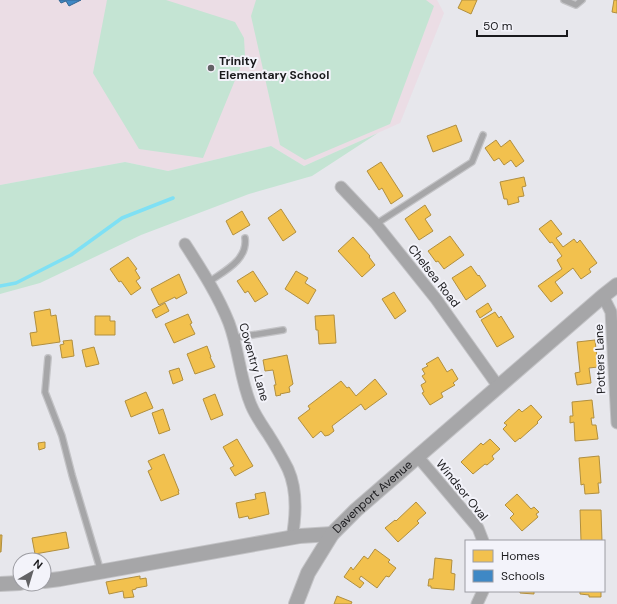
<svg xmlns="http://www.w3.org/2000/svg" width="617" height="604" font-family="'DM Sans',sans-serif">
	<rect width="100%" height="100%" fill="#e7e7ec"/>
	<!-- education -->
	<path fill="#ebdde5" d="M 0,0 L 437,0 L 444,13 L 400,123 L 304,166 L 271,146 L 168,171 L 125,162 L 0,185 Z"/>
	<!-- green -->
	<path fill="#c4e4d3" d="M 107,0 L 166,0 L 235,22 L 244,38 L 245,56 L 203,158 L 139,149 L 93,73 Z
		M 256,0 L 426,0 L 434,6 L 390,124 L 305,160 L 280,145 L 251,16 Z
		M 378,133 L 312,176 L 249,194 L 141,235 L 40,283 L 0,294 L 0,185 L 125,162 L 168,171 L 271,146 L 304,166 Z"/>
	<!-- homes -->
	<path fill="#f2c14e" stroke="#b18f3f" d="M 462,0 L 477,0 L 471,14 L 458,8 Z
		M 614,0 L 617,0 L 617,13 L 612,12 Z
		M 456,125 L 462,141 L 433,152 L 427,136 Z
		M 496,140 L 501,147 L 510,140 L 524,161 L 516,167 L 511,160 L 504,165 L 499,158 L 494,161 L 485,148 Z
		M 381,162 L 403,196 L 391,204 L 382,188 L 379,190 L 367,171 Z
		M 524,177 L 526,186 L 522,187 L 524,196 L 518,197 L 519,202 L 508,205 L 507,199 L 504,199 L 500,182 Z
		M 425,205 L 431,215 L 425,219 L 433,231 L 419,240 L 405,219 Z
		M 281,209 L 296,232 L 283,241 L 268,218 Z
		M 242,211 L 250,225 L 233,235 L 226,221 Z
		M 551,220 L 562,234 L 556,238 L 563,247 L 574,239 L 577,243 L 580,240 L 597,263 L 589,269 L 591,272 L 581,279 L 573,268 L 555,282 L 563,293 L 551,302 L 538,286 L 562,269 L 557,260 L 562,256 L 552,242 L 550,243 L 539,229 Z
		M 450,236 L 464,255 L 444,269 L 438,261 L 436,262 L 428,251 Z
		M 353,237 L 370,256 L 369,257 L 375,265 L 362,277 L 338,251 Z
		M 128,257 L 137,269 L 135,270 L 140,278 L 136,281 L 141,288 L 131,295 L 121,281 L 119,282 L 110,269 Z
		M 471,266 L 478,276 L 479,275 L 486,286 L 466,300 L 452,278 Z
		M 253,271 L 268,294 L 255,302 L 248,291 L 245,293 L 237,281 Z
		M 296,271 L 308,278 L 305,283 L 316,290 L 308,304 L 285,289 Z
		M 179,274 L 187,293 L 176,299 L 175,297 L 159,305 L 151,289 Z
		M 394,292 L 406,311 L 395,319 L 382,299 Z
		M 165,303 L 169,311 L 156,318 L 152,310 Z
		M 488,303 L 492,310 L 480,318 L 476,311 Z
		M 50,309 L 51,316 L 56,315 L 60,342 L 32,346 L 30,333 L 37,332 L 34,312 Z
		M 495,312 L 499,318 L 501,316 L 514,337 L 497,347 L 481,320 Z
		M 188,314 L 192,323 L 190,324 L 195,334 L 174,343 L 165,324 Z
		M 334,315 L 336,343 L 319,344 L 318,330 L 316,330 L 315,316 Z
		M 95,316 L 110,316 L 110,321 L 115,321 L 115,335 L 95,335 Z
		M 72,340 L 74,356 L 62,358 L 60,345 L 64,344 L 63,341 Z
		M 595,340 L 598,367 L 589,368 L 591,383 L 577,385 L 575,373 L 580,372 L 577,342 Z
		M 207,346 L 211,357 L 210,357 L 215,367 L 195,374 L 187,354 Z
		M 94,347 L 99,364 L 86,367 L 82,350 Z
		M 287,355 L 293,384 L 289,387 L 290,392 L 280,394 L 281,395 L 276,396 L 274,385 L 276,385 L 273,370 L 265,371 L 263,360 Z
		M 438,357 L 447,372 L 452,369 L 458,379 L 453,383 L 455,385 L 441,393 L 443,397 L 430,405 L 422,393 L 424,392 L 421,385 L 426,382 L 422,376 L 425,374 L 422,369 L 428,366 L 426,364 Z
		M 179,368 L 183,380 L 173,384 L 169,371 Z
		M 375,379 L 387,394 L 365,410 L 361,404 L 332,426 L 334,431 L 329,435 L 325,436 L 321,431 L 313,438 L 298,418 L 310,409 L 308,406 L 341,381 L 347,388 L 349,387 L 356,396 Z
		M 146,392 L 153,408 L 131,417 L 125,401 Z
		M 215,394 L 223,415 L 211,420 L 203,399 Z
		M 592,400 L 594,418 L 591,418 L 592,425 L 596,425 L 598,439 L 575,441 L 574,422 L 570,423 L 570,416 L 573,416 L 572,402 Z
		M 531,405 L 542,417 L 537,422 L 538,423 L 520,439 L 520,438 L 515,442 L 503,429 L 507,425 L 504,423 L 519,409 L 522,412 Z
		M 163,409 L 170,430 L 159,434 L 152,413 Z
		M 237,439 L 253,466 L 235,476 L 230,468 L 234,466 L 223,447 Z
		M 490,439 L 500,449 L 492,456 L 494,459 L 487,465 L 485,464 L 473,474 L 461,462 L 481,443 L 483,445 Z
		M 45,442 L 45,448 L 39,450 L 38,443 Z
		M 164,454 L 179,491 L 178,491 L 179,494 L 161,501 L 148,471 L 152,469 L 148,461 Z
		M 599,456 L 601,483 L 598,483 L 599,493 L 585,494 L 584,484 L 581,485 L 579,458 Z
		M 265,492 L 269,514 L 249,519 L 248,516 L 239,518 L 236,503 L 256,499 L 255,494 Z
		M 517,494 L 531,509 L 534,507 L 539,512 L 536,514 L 538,517 L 522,531 L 510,518 L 514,514 L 505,505 Z
		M 416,502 L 426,513 L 417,521 L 419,523 L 398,542 L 385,528 L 395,520 L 396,521 Z
		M 580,510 L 601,510 L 602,541 L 581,541 Z
		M 66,532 L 69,548 L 35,554 L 32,538 Z
		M 0,535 L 2,535 L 1,552 L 0,552 Z
		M 375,549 L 390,560 L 388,562 L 396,568 L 389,577 L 386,576 L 377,588 L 361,576 L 359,579 L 364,583 L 360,588 L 344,577 L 351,567 L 353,570 L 364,556 L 368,559 Z
		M 435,558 L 452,560 L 451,573 L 455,574 L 454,590 L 431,588 L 431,586 L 428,586 L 429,579 L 433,579 Z
		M 140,576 L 140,579 L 146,578 L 147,586 L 136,588 L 136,589 L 132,590 L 134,597 L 124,598 L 123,591 L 109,594 L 106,582 Z
		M 520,591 L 534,591 L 534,594 L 520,593 Z
		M 580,591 L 601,591 L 601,597 L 589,597 L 589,595 L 580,594 Z
		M 337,596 L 352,602 L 351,604 L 334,604 Z"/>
	<!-- schools -->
	<path fill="#3f88c5" stroke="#346793" d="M 59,0 L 81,0 L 69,6 L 66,1 L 61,3 Z"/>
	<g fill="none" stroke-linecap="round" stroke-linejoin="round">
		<!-- stream -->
		<path stroke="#7fe0f4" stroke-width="3.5" d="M 0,286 L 16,283 L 71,255 L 122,218 L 173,198"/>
		<defs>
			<path id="service" d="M 564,0 L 576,5 L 582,0
				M 376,224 L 472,162 L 483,135
				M 209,282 C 224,271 248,260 245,238
				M 234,338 L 283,330
				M 48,358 L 45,392 L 62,436 L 72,475 L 101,572"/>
			<path id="minor" d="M 341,187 L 376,224 L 436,299 L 498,386
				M 185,244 C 201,269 218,295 229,323 C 239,350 240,379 251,405 C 255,415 262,425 268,434 C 275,445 282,457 288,469 C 297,489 296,516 292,538
				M 603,296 L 611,312 L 617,423
				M 418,457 L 478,528 L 483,541
				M 477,604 L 483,591"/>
			<g id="tertiary">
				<path d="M 44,581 L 60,579 L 300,536 L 332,534"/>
				<path d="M 0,584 L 20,583"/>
				<path id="s1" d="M 296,604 L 308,573 L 332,534 L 356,510 L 603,296 L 617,285"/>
			</g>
		</defs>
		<!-- service casing -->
		<use href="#service" stroke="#c3c3c6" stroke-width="8"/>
		<!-- minor casing -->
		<use href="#minor" stroke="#c3c3c6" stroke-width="13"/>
		<!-- tertiary casing -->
		<use href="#tertiary" stroke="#c3c3c6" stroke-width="16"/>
		<!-- service -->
		<use href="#service" stroke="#a6a6a8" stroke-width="5.5"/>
		<!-- minor -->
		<use href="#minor" stroke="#a6a6a8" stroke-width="11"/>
		<!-- tertiary -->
		<use href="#tertiary" stroke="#a6a6a8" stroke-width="14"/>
	</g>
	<!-- markers -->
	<circle fill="#626265" stroke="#f3f3fa" stroke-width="1.5" cx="211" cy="68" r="4"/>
	<g text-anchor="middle" stroke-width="4" stroke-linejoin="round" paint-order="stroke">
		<!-- poi labels -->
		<g font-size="12" font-weight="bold" fill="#1a1a1d" stroke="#f3f3fa" text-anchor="start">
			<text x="219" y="65">Trinity<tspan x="219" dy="14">Elementary School</tspan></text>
		</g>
		<!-- street labels -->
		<g font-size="12" fill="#1a1a1d" stroke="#f3f3fa">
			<text transform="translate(434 276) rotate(52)" y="4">Chelsea Road</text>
			<text transform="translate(600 359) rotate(-92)" y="4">Potters Lane</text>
			<text transform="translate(254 362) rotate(74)" y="4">Coventry Lane</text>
			<text transform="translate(462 490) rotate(51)" y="4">Windsor Oval</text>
			<text dy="4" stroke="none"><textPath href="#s1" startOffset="134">Davenport Avenue</textPath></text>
		</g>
	</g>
	<!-- legend -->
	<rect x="465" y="540" width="140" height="52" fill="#f3f3fa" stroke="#9c9ca2"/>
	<rect x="473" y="550" width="20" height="12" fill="#f2c14e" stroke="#9c9ca2"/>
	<text x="501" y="560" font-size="12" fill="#1a1a1d">Homes</text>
	<rect x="473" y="570" width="20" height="12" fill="#3f88c5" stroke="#9c9ca2"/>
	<text x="501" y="580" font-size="12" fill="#1a1a1d">Schools</text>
	<!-- north arrow -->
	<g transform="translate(32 572) rotate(38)"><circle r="19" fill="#f3f3fa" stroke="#9c9ca2"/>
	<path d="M0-3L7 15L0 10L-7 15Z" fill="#626265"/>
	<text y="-6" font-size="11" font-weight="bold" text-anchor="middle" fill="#1a1a1d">N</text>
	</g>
	<!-- scale -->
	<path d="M477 30v6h90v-6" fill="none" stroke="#1a1a1d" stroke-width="2"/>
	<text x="483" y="30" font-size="12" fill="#1a1a1d" stroke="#f3f3fa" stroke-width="3" paint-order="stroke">50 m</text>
</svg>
